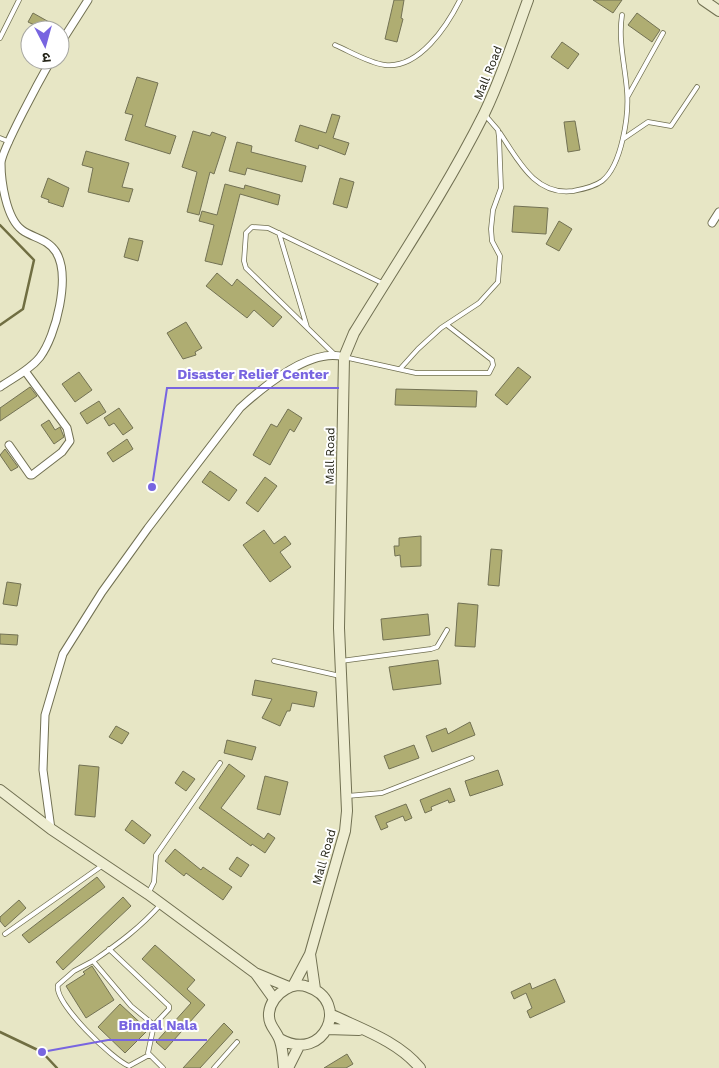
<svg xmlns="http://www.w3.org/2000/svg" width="719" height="1068" font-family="'Work Sans','Noto Sans Devanagari',sans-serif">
	<rect width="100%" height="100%" fill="#e7e6c5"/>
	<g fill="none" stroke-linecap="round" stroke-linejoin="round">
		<!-- stream -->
		<path stroke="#706e42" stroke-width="2.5" d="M 0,225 L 34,260 L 23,309 L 0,325
			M 0,1032 L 42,1052 L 57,1068"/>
	</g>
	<!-- building -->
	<path fill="#afad72" stroke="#737254" d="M 394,0 L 404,0 L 401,18 L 403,19 L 397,42 L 385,39 Z
		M 593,0 L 622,0 L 613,13 Z
		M 33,13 L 49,22 L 45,30 L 28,22 Z
		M 637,13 L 660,30 L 652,42 L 628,25 Z
		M 562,42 L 579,54 L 568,69 L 551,57 Z
		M 137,77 L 158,83 L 145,126 L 176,136 L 170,154 L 125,140 L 133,115 L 125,113 Z
		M 332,114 L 340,116 L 333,138 L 349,143 L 345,155 L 319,145 L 318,149 L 295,141 L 300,125 L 326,133 Z
		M 575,121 L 580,150 L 568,152 L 564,122 Z
		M 193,131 L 210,136 L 212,132 L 226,137 L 214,174 L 210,172 L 199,215 L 187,212 L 197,172 L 182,167 Z
		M 237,142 L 252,146 L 251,152 L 306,166 L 302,182 L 247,168 L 245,175 L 229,171 Z
		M 86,151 L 129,163 L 122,187 L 133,189 L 129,202 L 88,192 L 93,168 L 82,165 Z
		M 48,178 L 69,188 L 63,207 L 48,202 L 49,200 L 41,197 Z
		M 340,178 L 354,182 L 347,208 L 333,204 Z
		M 225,184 L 244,189 L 245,185 L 280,195 L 278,205 L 240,194 L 222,265 L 205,261 L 214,225 L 199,221 L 202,211 L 217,215 Z
		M 514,206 L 548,208 L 546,234 L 512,232 Z
		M 559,221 L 572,229 L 559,251 L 546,244 Z
		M 129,238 L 143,241 L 138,261 L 124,257 Z
		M 217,273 L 232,286 L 237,279 L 282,317 L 273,327 L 254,310 L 247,318 L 206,286 Z
		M 186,322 L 202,348 L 195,352 L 196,355 L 183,359 L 167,333 Z
		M 518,367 L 531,377 L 507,405 L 495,395 Z
		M 79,372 L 92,390 L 75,402 L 62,384 Z
		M 30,387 L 37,396 L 0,421 L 0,408 Z
		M 396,389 L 477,391 L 476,407 L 395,405 Z
		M 99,401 L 106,412 L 87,424 L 80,413 Z
		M 119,408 L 133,428 L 123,435 L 114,423 L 109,426 L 104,418 Z
		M 288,409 L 302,418 L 294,432 L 290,429 L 270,465 L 253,455 L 271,424 L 277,427 Z
		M 49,420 L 55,430 L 60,427 L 64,437 L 54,444 L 41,425 Z
		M 127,439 L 133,449 L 113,462 L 107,453 Z
		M 5,449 L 18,467 L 11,471 L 0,455 Z
		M 210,471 L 237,490 L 229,501 L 202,482 Z
		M 265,477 L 277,486 L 258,512 L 246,503 Z
		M 264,530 L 274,544 L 285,536 L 291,544 L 280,552 L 291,567 L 270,582 L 243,545 Z
		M 421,536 L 421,566 L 401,567 L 400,555 L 395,556 L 394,546 L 399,546 L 399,538 Z
		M 491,549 L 502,550 L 499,586 L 488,585 Z
		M 7,582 L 21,584 L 17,606 L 3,604 Z
		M 458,603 L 478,605 L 475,647 L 455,646 Z
		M 428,614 L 430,635 L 383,640 L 381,619 Z
		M 0,634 L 18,635 L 17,645 L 0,644 Z
		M 438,660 L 441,684 L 393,690 L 389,667 Z
		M 255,680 L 317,692 L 314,707 L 292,703 L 290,711 L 287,711 L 280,726 L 262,718 L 272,699 L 252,695 Z
		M 470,722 L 475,735 L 432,752 L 426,736 L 446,728 L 448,734 Z
		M 116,726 L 129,733 L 122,744 L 109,737 Z
		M 227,740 L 256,747 L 252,760 L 224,753 Z
		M 414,745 L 419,758 L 389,769 L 384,756 Z
		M 229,764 L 245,776 L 221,808 L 264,839 L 268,833 L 275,838 L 265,853 L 252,844 L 251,846 L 199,808 Z
		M 79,765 L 99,767 L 95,817 L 75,815 Z
		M 498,770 L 503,785 L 470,796 L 465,781 Z
		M 183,771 L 195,779 L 186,791 L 175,783 Z
		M 265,776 L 288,782 L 280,815 L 257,809 Z
		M 450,788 L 455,801 L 449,803 L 448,800 L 431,807 L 432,810 L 425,813 L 420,800 Z
		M 406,804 L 412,818 L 405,821 L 403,816 L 386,823 L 388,827 L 381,830 L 375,816 Z
		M 132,820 L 151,835 L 144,844 L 125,830 Z
		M 175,849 L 201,870 L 203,867 L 232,887 L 223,900 L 186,873 L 184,876 L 165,861 Z
		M 237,857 L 249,865 L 241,877 L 229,869 Z
		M 97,877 L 105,887 L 29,943 L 22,935 Z
		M 123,897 L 131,906 L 63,970 L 56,962 Z
		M 19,900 L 26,908 L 5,927 L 0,921 L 0,917 Z
		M 155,945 L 195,980 L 187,989 L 205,1005 L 165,1050 L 156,1042 L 191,1003 L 142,959 Z
		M 92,966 L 114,1000 L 86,1018 L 66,986 L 85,974 L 83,972 Z
		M 555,979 L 565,1002 L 530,1018 L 527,1011 L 532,1008 L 526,993 L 514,999 L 511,992 L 530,983 L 532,989 Z
		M 120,1004 L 148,1030 L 125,1053 L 98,1027 Z
		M 224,1023 L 233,1032 L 200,1068 L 183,1068 Z
		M 347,1054 L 353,1064 L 346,1068 L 324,1068 Z"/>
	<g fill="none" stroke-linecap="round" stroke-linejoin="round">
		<defs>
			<path id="lane" d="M 0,38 L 19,0
				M 335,45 C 351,52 369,63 385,65 C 419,69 447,26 460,0
				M 628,96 L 663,33
				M 500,133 C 518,160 535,196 573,191 C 583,189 594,187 602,181 C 622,165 629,115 627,91 C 625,65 618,41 622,15
				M 0,138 L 10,142
				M 623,139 L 648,122 L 671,126 L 697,87
				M 279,233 L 307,327
				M 334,354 L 246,268 L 244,261 L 246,233 L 252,227 L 268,228 L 382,283
				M 344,357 L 416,373 L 489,373 L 493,365 L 492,360 L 447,325
				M 400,369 L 418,349 L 441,328 L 479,303 L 498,282 L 500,256 L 492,241 L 491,229 L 493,210 L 501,188 L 499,137 L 498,130 L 485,115
				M 274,661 L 340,676
				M 341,661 L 431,649 L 437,647 L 447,630
				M 347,796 L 382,793 L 472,758
				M 148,894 L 154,882 L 156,855 L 220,763
				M 5,934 L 103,865
				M 109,949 L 169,1006 L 169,1009 L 154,1025 L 131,1006 L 93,961 C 118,944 141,927 161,904
				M 93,961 L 74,971 L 58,985 C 53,1002 113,1060 129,1066 L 149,1055
				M 154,1025 L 148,1053 L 163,1068
				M 214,1068 L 237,1042"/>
			<path id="street" d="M 60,44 L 88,0
				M 712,223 L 719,212
				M 0,387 C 13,378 30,370 40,357 C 56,336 71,276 56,252 C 48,239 33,238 22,230 C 6,218 1,181 1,163 C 2,149 42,76 51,60
				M 9,445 L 30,475 L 32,475 L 62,452 L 70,441 L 67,428 L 25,371
				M 51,829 L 43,770 L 45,715 L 63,654 L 102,592 L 148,528 L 240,408 C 263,387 311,347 344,357"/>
			<path id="secondary" d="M 703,0 L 719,11
				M 0,790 L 51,829 L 148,894 L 255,973 L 289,987
				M 310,954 L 315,989
				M 256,974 L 274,999
				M 293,986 L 310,954 L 345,831 L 347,811 L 339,628 L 344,357 L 354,333 C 398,261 446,190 484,114 C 502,77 514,38 528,0
				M 330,1014 C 361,1029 398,1041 420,1068
				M 327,1029 L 359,1030
				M 280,1039 C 325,1064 351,1001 308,987 C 301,984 292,985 286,989 C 277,994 270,1003 269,1013 C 268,1026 277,1031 280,1041 C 283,1050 283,1059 284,1068
				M 288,1068 L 299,1046"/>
		</defs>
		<!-- lane casing -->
		<use href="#lane" stroke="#717052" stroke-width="5.5"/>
		<!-- street casing -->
		<use href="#street" stroke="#717052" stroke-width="9"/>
		<!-- secondary casing -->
		<use href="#secondary" stroke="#717052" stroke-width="12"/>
		<!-- lane -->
		<use href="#lane" stroke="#fff" stroke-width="4"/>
		<!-- street -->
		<use href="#street" stroke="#fff" stroke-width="7"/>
		<!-- secondary -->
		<use href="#secondary" stroke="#eeedd1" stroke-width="10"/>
	</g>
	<g text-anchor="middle" stroke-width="4" stroke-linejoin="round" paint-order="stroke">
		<!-- street labels -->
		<g font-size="12" fill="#242417" stroke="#fff">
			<text transform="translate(488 73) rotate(-68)" y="4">Mall Road</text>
			<text transform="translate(330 456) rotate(-89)" y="4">Mall Road</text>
			<text transform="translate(324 857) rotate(-74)" y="4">Mall Road</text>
		</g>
	</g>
	<!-- callouts -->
	<path fill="none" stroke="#7865e0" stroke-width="2" d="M152 487L167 388H339M42 1052L108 1040H207"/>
	<g fill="#7865e0" stroke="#fff" stroke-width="2">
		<circle cx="152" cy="487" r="5"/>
		<circle cx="42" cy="1052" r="5"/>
	</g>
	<g font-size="14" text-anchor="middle" font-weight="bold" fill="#7865e0" stroke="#fff" stroke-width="4" stroke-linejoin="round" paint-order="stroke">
		<text x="253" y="379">Disaster Relief Center</text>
		<text x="158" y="1030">Bindal Nala</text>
	</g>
	<!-- north arrow -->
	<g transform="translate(45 45) rotate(174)"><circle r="24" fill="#ffffff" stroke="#a7a7a2"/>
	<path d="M0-4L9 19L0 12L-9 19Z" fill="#7865e0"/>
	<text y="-8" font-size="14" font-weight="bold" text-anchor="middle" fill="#242417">उ</text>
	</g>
</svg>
